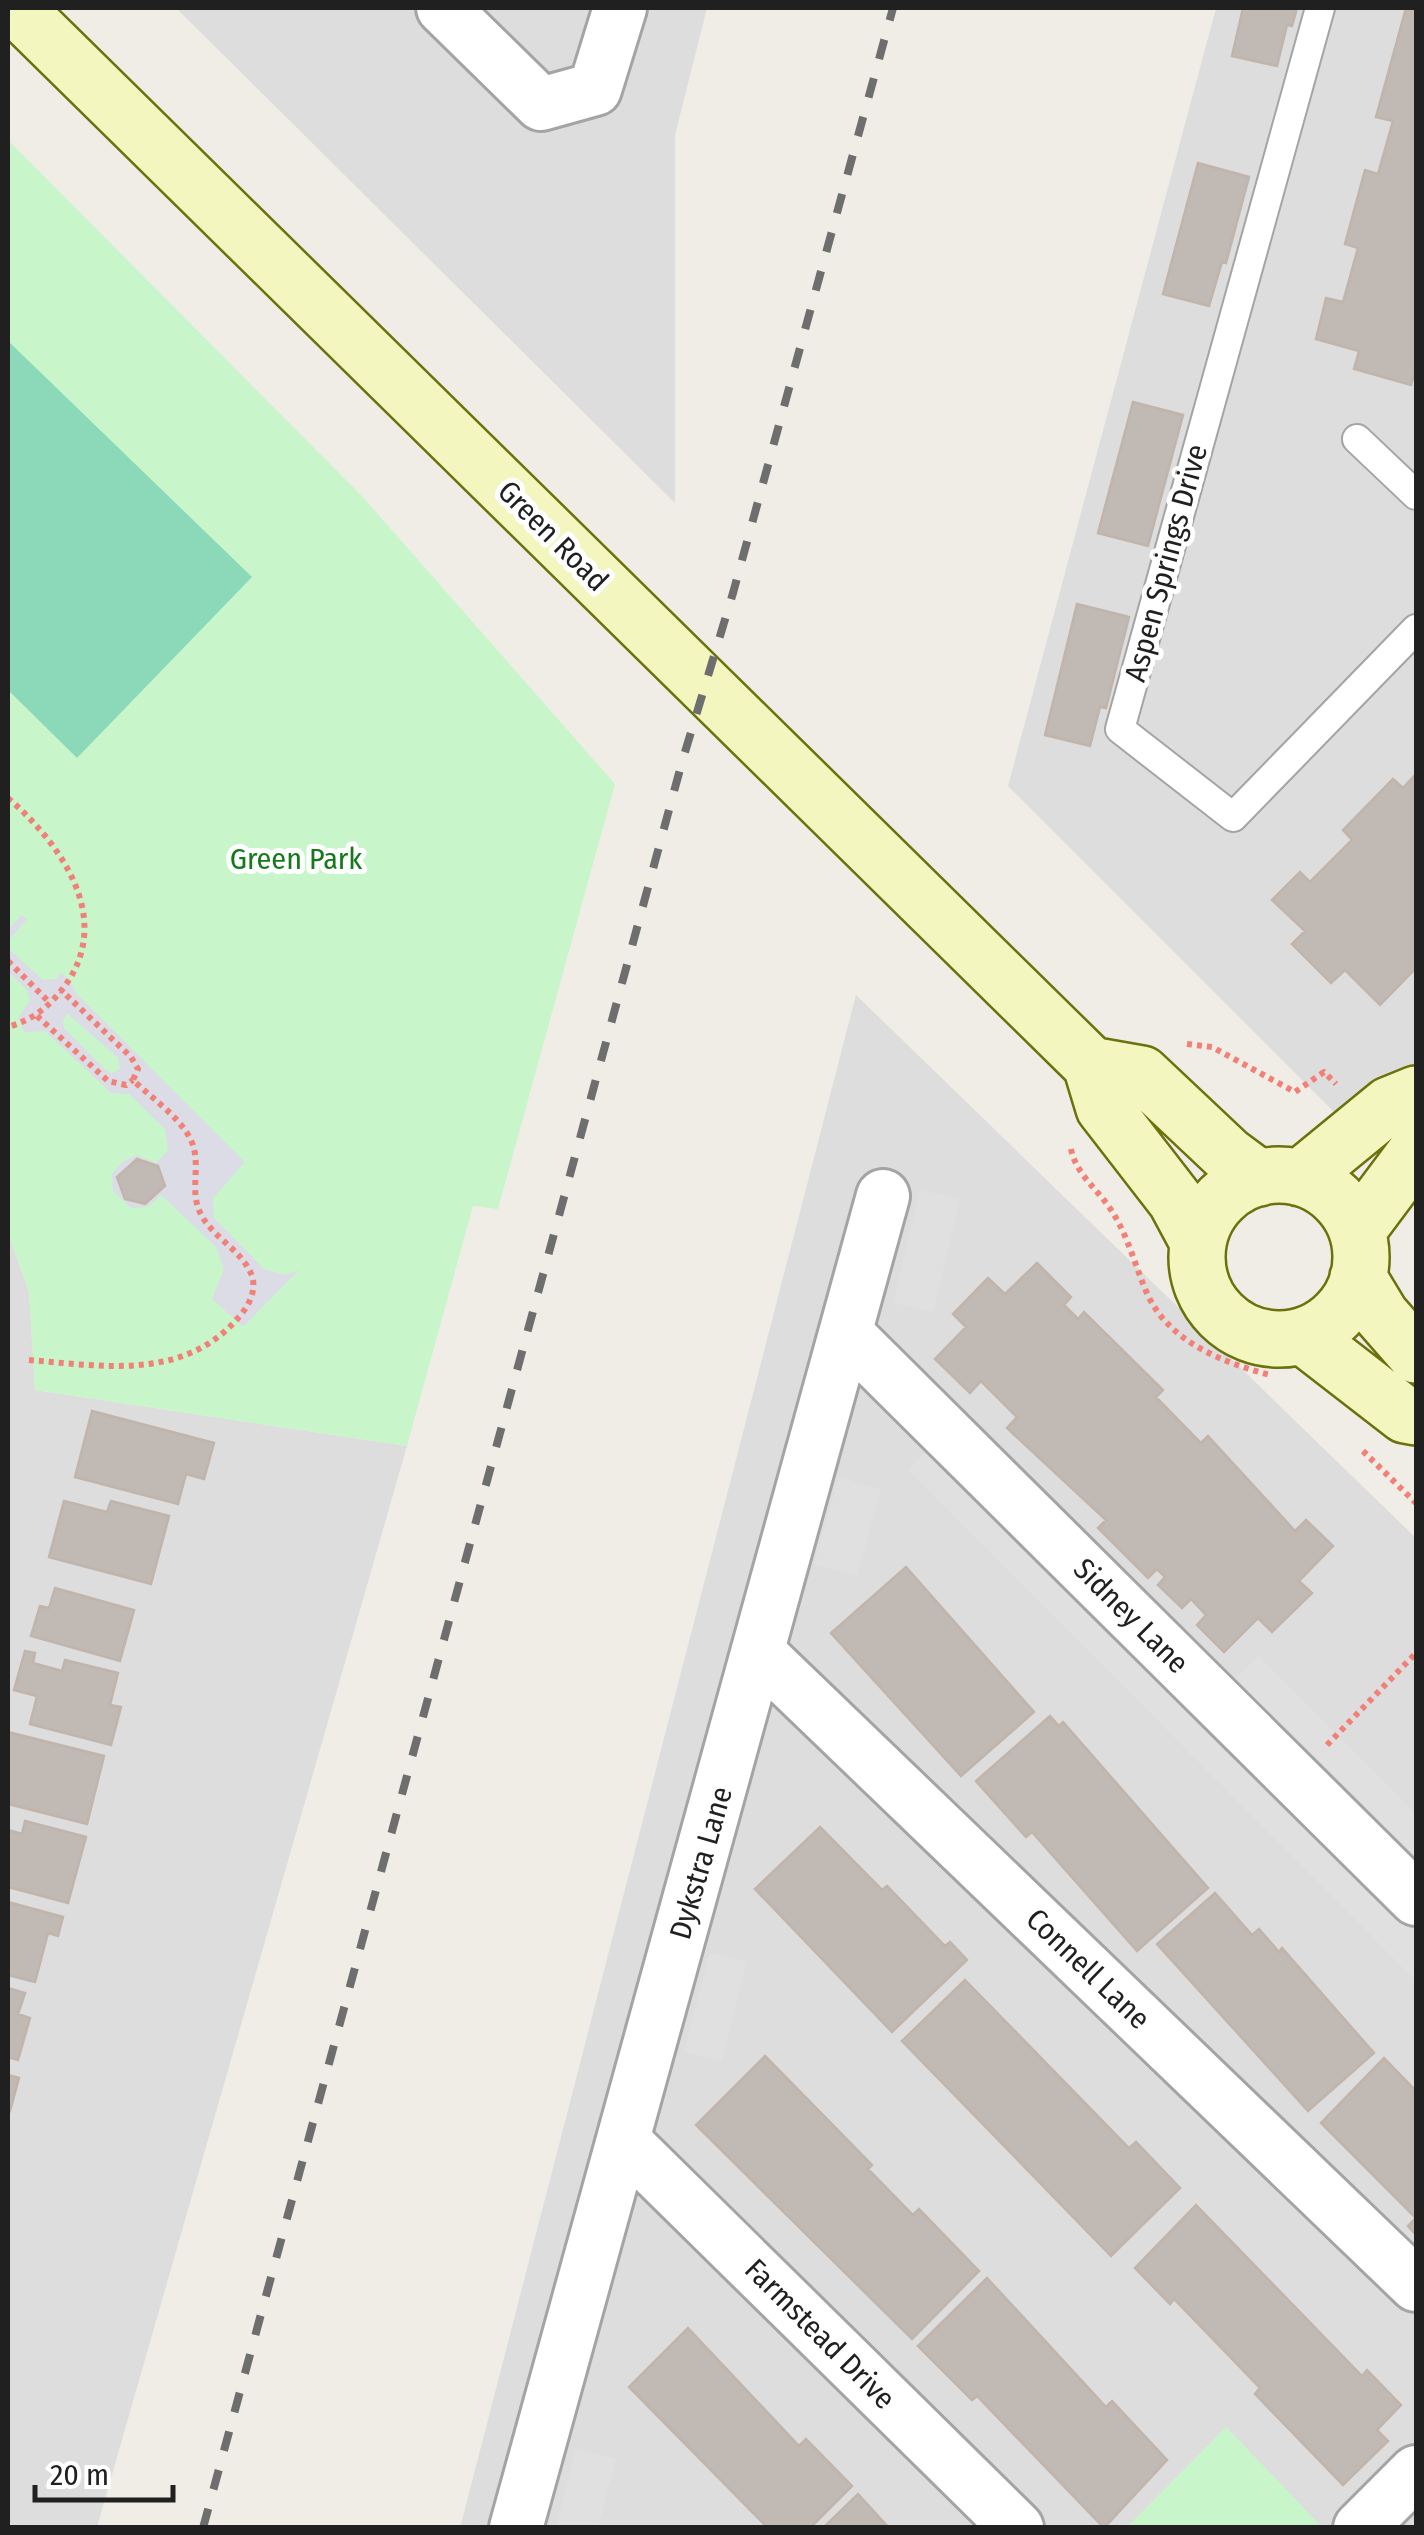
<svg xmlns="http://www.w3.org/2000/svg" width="1424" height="2535" font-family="'Fira Sans Condensed',sans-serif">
	<rect width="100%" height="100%" fill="#f0ede7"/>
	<!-- residential -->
	<path fill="#dedddd" d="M 176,8 L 707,8 L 675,135 L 675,503 Z
		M 1216,8 L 1416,8 L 1416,1194 L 1008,786 Z
		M 856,995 L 1416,1538 L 1416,2527 L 460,2528 Z
		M 8,1233 L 29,1291 L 35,1390 L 407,1446 L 97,2527 L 8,2527 Z"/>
	<!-- park -->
	<path fill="#c8f6ca" d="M 8,140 L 362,496 L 615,784 L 498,1209 L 473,1206 L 407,1446 L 35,1390 L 29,1291 L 8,1233 Z
		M 1226,2427 L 1322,2527 L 1127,2527 Z"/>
	<!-- pitch -->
	<path fill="#8bd9b9" d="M 8,341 L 252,577 L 77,758 L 8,690 Z"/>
	<!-- parking -->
	<path fill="#e0e0e0" d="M 920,1190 L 960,1199 L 933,1312 L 893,1303 Z
		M 966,1412 L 1233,1681 L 1259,1656 L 1416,1815 L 1416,1981 L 908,1469 Z
		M 839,1477 L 881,1489 L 857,1576 L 814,1564 Z
		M 710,1953 L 747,1962 L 722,2061 L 684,2052 Z
		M 576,2449 L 616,2459 L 598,2527 L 556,2527 Z"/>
	<!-- plaza -->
	<path fill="#dbdce6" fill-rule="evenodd" d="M 22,915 L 27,919 L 9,940 L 10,950 L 43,980 L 56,979 L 61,973 L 69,979 L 76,993 L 245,1162 L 213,1198 L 214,1218 L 264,1269 L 284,1275 L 299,1270 L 243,1327 L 212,1299 L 224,1269 L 216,1247 L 161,1195 L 148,1207 L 131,1208 L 113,1191 L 112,1174 L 122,1162 L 137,1155 L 156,1163 L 168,1150 L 165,1129 L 129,1094 L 111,1093 L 45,1031 L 24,1032 L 18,1018 L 30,1000 L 27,990 L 8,972 L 8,930 ZM 68,1014 L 118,1058 L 120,1069 L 112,1073 L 106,1070 L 64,1028 L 63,1020 Z"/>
	<!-- building -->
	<path fill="#c0b9b4" stroke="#c1b4aa" stroke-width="2.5" d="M 1243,8 L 1297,8 L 1292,26 L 1287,25 L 1277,66 L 1232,56 Z
		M 1406,8 L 1416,9 L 1416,368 L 1411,385 L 1354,369 L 1359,351 L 1316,339 L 1326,298 L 1343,302 L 1358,248 L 1345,244 L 1365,170 L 1378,174 L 1393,121 L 1376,117 Z
		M 1198,163 L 1249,177 L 1226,263 L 1222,262 L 1209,306 L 1163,294 Z
		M 1133,402 L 1183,415 L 1148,546 L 1098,533 Z
		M 1077,604 L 1129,617 L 1106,708 L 1100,707 L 1090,746 L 1045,735 Z
		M 1416,774 L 1416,968 L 1380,1005 L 1345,970 L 1331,983 L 1292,944 L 1305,931 L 1272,900 L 1300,872 L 1310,882 L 1352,840 L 1343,830 L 1393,779 L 1403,788 Z
		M 137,1159 L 158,1166 L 165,1186 L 145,1204 L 125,1199 L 117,1177 Z
		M 1037,1263 L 1071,1297 L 1064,1305 L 1078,1319 L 1084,1312 L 1163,1390 L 1156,1397 L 1201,1443 L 1208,1436 L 1295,1531 L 1306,1520 L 1333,1546 L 1299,1581 L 1312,1593 L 1272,1632 L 1258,1618 L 1224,1652 L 1197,1625 L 1206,1615 L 1191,1599 L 1182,1608 L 1158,1585 L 1165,1577 L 1157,1569 L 1148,1578 L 1098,1528 L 1106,1520 L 1007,1428 L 1017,1417 L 981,1381 L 970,1393 L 935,1359 L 966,1327 L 953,1314 L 988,1278 L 1005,1294 Z
		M 92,1411 L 214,1443 L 204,1479 L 186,1474 L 178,1504 L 75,1477 Z
		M 64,1501 L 107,1512 L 111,1501 L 169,1516 L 151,1584 L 49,1557 Z
		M 906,1567 L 1034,1712 L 961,1776 L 831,1633 Z
		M 55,1588 L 134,1610 L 120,1661 L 31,1636 L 40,1606 L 49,1608 Z
		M 25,1651 L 35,1653 L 33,1663 L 62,1671 L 65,1660 L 118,1673 L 110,1705 L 121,1707 L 111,1745 L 30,1724 L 37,1696 L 14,1690 Z
		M 1050,1716 L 1059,1726 L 1063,1722 L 1208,1888 L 1137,1951 L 1032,1832 L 1026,1837 L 976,1781 Z
		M 8,1732 L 104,1756 L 87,1824 L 8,1804 Z
		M 25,1821 L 86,1837 L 68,1903 L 8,1887 L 8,1830 L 22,1834 Z
		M 820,1827 L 882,1890 L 887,1886 L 945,1946 L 950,1942 L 967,1960 L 892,2032 L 755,1889 Z
		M 1215,1893 L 1252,1935 L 1259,1929 L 1279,1952 L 1282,1948 L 1374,2053 L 1308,2111 L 1157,1944 Z
		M 8,1902 L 63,1917 L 58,1936 L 48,1933 L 35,1982 L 8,1975 Z
		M 965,1980 L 1129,2148 L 1136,2142 L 1180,2188 L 1111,2256 L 902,2041 Z
		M 8,1988 L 25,1993 L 18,2014 L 30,2018 L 18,2060 L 8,2057 Z
		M 765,2056 L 872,2165 L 868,2169 L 913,2215 L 919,2209 L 979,2271 L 912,2339 L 696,2125 Z
		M 1384,2058 L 1416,2091 L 1416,2235 L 1408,2226 L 1416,2218 L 1321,2123 Z
		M 8,2075 L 19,2078 L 10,2111 L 8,2110 Z
		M 1196,2205 L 1362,2376 L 1367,2370 L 1401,2405 L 1377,2430 L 1388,2441 L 1343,2485 L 1255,2394 L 1260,2388 L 1174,2299 L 1170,2304 L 1135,2268 Z
		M 987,2278 L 1106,2407 L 1112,2401 L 1167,2460 L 1104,2528 L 977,2396 L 972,2400 L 918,2346 Z
		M 688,2328 L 799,2446 L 806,2439 L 852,2486 L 810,2528 L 768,2528 L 629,2387 Z
		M 858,2494 L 889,2528 L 823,2528 Z"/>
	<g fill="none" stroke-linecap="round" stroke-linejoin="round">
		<defs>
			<path id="lane" d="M 1320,8 L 1120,729 L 1233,817 L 1416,629
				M 1357,439 L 1416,495"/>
			<path id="street" d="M 443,8 L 541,104 L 595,89 L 620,8
				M 846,1333 L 1416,1899
				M 760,1654 L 1416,2285
				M 623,2140 L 1017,2528
				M 516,2528 L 883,1196
				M 1360,2528 L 1416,2472"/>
			<path id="secondary" d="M 16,8 L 1091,1065 L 1104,1108 L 1176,1201 L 1198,1242
				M 1091,1065 L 1142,1074 L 1228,1155 L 1259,1178
				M1197 1257a82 82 0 1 1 164 0a82 82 0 1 1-164 0Z
				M 1300,1178 L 1389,1105 L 1416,1094
				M 1357,1231 L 1416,1152
				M 1358,1277 L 1381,1315 L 1416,1355
				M 1303,1336 L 1405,1415 L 1416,1417"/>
		</defs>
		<!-- lane casing -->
		<use href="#lane" stroke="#a4a4a4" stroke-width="32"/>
		<!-- street casing -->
		<use href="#street" stroke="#a4a4a4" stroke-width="58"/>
		<!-- secondary casing -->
		<use href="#secondary" stroke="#6a720c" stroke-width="60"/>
		<!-- path -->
		<path stroke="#f18077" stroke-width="6" stroke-dasharray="5 5" stroke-linecap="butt" d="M 8,798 C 61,844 115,919 64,987 C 48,1008 32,1020 8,1027
			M 8,961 L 49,1002
			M 37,1016 L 108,1081 L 126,1085 L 133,1080
			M 1187,1044 L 1212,1047 L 1295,1092 L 1324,1072 L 1336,1084
			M 1071,1149 C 1076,1175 1100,1191 1113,1213 C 1128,1237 1135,1265 1146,1291 C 1167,1341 1221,1362 1270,1375
			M 29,1360 C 102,1366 184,1381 238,1318 C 248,1307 257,1291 252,1276 C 242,1249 209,1236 199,1210 C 191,1191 199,1169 194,1149 C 188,1122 152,1099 133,1080 L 138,1069 L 131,1057 L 61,990
			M 1363,1451 L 1416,1503
			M 1327,1745 L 1416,1653"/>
		<!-- lane -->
		<use href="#lane" stroke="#fff" stroke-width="28"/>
		<!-- street -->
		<use href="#street" stroke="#fff" stroke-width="52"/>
		<!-- secondary -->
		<use href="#secondary" stroke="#f4f6bf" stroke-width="55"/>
		<!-- rail -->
		<path stroke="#6e6e6e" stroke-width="8" stroke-dasharray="20 20" stroke-linecap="butt" d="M 203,2528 L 682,762 L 733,593 L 893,8"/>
	</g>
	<g text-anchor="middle" stroke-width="10" stroke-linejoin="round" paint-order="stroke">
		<!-- street labels -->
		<g font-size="30" fill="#202020" stroke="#fff">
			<text transform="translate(553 536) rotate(45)" y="10">Green Road</text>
			<text transform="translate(1166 563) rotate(-75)" y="10">Aspen Springs Drive</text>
			<text transform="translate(1131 1616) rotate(45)" y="10">Sidney Lane</text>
			<text transform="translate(701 1863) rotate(-74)" y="10">Dykstra Lane</text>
			<text transform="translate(1088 1969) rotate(44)" y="10">Connell Lane</text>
			<text transform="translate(820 2334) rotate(45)" y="10">Farmstead Drive</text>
		</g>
		<!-- park labels -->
		<g font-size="30" fill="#137919" stroke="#fff">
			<text x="296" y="869">Green Park</text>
		</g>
	</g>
	<!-- border -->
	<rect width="1424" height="2535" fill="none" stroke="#202020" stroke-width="20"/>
	<!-- scale -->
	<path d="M35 2485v15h138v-15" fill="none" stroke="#202020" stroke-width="5"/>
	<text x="50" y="2485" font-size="30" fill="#202020" stroke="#ffffff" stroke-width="8" paint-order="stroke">20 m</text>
</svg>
